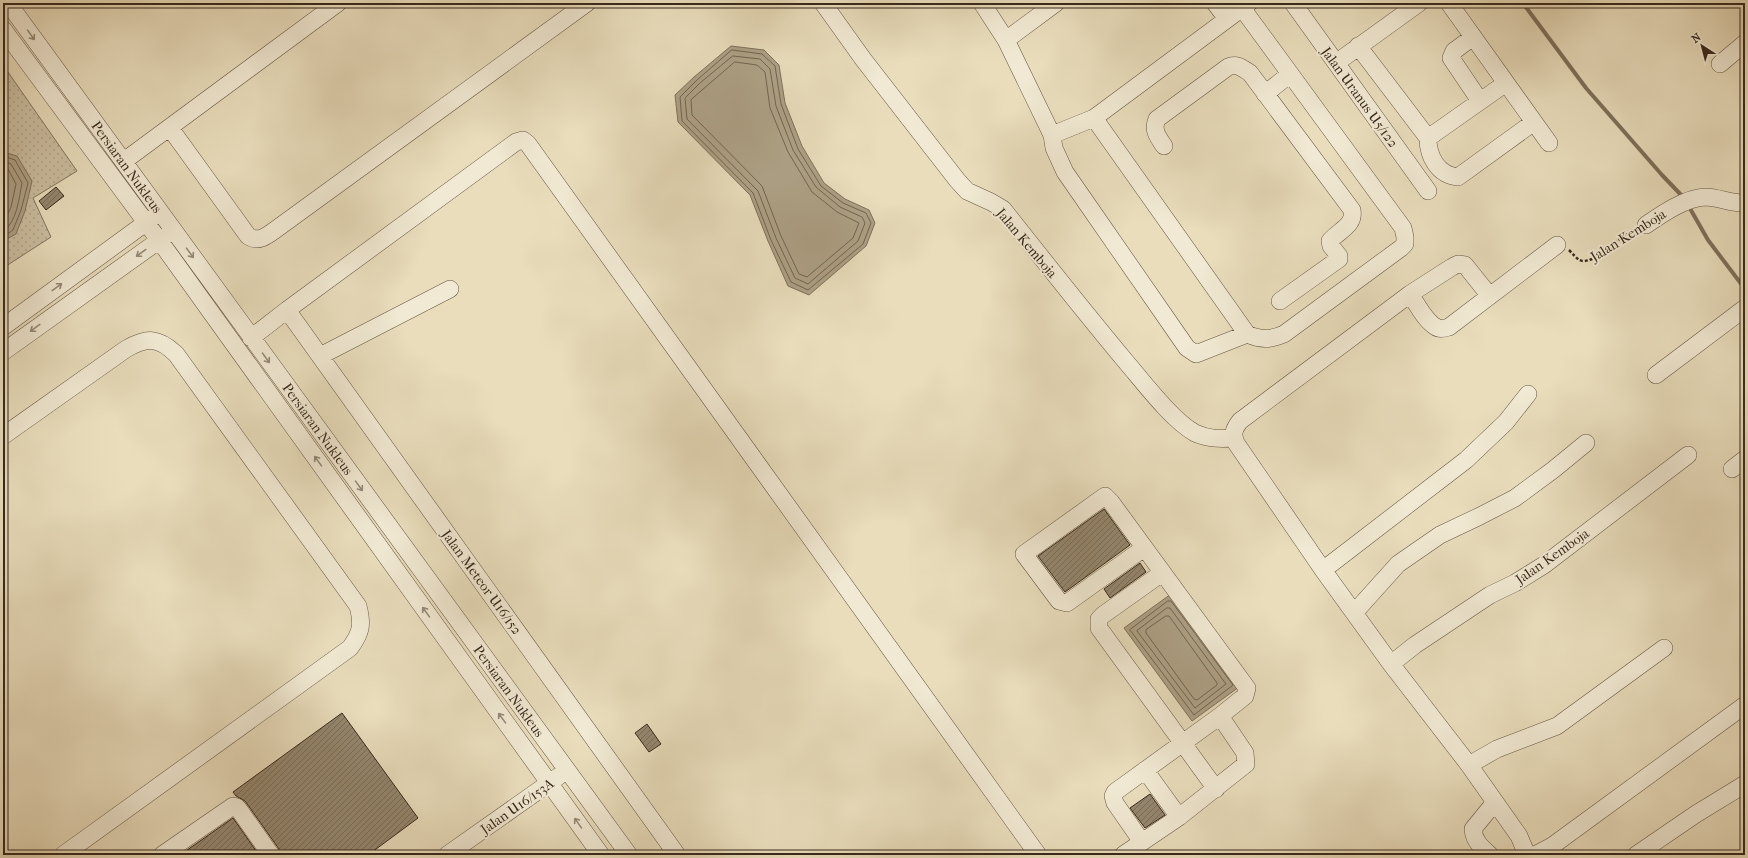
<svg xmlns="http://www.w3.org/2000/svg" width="1748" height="858" font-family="'IM FELL French Canon',serif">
	<defs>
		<pattern id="grass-dots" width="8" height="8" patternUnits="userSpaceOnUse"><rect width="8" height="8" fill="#cbbea1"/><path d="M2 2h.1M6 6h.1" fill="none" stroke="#afa38a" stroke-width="1.8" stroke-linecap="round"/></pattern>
		<pattern id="building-hatch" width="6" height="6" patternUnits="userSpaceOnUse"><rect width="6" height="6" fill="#94876f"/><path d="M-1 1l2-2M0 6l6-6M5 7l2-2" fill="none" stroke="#7a6e5a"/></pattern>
	</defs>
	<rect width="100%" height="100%" fill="#e9ddbc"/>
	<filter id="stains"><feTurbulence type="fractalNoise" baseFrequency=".005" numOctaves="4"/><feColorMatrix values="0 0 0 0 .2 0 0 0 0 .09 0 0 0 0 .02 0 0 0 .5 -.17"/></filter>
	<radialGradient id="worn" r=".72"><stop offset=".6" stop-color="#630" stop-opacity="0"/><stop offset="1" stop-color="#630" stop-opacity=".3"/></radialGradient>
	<!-- grass -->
	<path fill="url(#grass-dots)" stroke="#82745e" d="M 3,65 L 77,171 L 33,198 L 51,237 L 3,268 Z"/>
	<!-- water -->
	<path fill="#ada085" stroke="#7e705b" d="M 731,46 L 764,50 L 779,65 L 785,103 L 802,146 L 824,183 L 845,199 L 869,210 L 875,223 L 866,246 L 809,295 L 788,286 L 768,241 L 750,195 L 678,122 L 675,95 L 694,77 Z
		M 3,152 L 17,156 L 32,181 L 25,211 L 16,234 L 3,241 Z
		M 1171,594 L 1239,687 L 1192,721 L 1124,628 Z"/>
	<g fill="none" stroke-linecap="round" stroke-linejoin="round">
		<!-- shore -->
		<path stroke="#726450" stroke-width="1" d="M 732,50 L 762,54 L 775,66 L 781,104 L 798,149 L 821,186 L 843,203 L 866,213 L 871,223 L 863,244 L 808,290 L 791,282 L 771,240 L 753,193 L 682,121 L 680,97 L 697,80 Z
			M 733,56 L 760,59 L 770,69 L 776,106 L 793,150 L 816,187 L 840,207 L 862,217 L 865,223 L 858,241 L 808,284 L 795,278 L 776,238 L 758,191 L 687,119 L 685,98 L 700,83 Z
			M 735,62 L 757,65 L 765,72 L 770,108 L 788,152 L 812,192 L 837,212 L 859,223 L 853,238 L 807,277 L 799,274 L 781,236 L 762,186 L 692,115 L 691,100 Z
			M 3,156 L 15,160 L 28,183 L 21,210 L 13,230 L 3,237
			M 3,161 L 11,164 L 22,183 C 19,198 17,223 3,231
			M 3,168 L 8,169 L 16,184 L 11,207 L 3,224
			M 1168,601 L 1171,601 L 1233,685 L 1194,715 L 1130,630 Z
			M 1167,608 L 1170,608 L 1226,684 L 1195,708 L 1137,631 Z
			M 1166,616 L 1169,616 L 1217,683 L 1217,685 L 1197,700 L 1194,699 L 1146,633 L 1146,630 Z"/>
		<!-- stream -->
		<path stroke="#7e705b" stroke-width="4" d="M 1525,6 L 1586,88 L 1662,175 L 1684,198
			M 1688,205 L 1708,240 L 1745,289"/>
	</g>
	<!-- building -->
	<path fill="url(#building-hatch)" stroke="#38291b" d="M 56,187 L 64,196 L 46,210 L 39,201 Z
		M 1104,509 L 1130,545 L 1065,592 L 1038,556 Z
		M 1140,563 L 1146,572 L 1110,598 L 1104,589 Z
		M 342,713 L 418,818 L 368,855 L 281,855 L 279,849 L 245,801 L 236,796 L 233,792 Z
		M 647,724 L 661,744 L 649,752 L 635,733 Z
		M 1150,794 L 1165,815 L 1145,828 L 1130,808 Z
		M 233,818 L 259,855 L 180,855 Z"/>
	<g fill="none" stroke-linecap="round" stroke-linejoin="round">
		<defs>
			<path id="minor" d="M 8,3 L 629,855
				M 823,3 L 863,59 L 957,180 L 967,191 L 991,202 L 1003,209 C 1044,261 1085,313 1127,363 C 1144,383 1173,421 1195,433 C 1208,439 1220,439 1234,438
				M 982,3 L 1006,40 L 1052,135
				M 1215,3 L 1227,19
				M 1293,3 L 1428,191
				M 1449,3 L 1549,143
				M 3,29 L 159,240 L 601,855
				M 1473,37 L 1454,51 L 1451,58 L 1480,101
				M 1006,40 L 1056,3
				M 1358,46 L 1428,138 L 1506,83
				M 1336,63 L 1419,3
				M 1720,64 L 1745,43
				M 1265,94 L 1290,74
				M 1094,118 L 1247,334 C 1261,340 1270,340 1284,334 L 1401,248 L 1405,244 L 1405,237 L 1403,228 L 1242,8
				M 170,128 L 248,236 C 258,243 267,236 275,230 L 587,3
				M 1428,138 C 1428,157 1438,175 1458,177 L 1534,122
				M 1164,146 C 1158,137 1152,130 1157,119 L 1228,67 C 1237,63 1242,68 1250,73 L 1352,210 C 1355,226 1339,230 1330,241 L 1331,246 L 1339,256 L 1339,259 L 1280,301
				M 124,161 L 338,3
				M 1646,225 C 1662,214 1685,198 1705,197 C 1719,197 1731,204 1745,203
				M 1410,294 C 1417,304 1425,321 1436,327 C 1440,330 1445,328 1449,327 L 1557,245
				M 1489,295 L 1465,265 L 1458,264 L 1452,267 L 1410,294 L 1240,421 C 1234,429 1232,433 1236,443 L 1323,570 L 1391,664 L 1469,765 L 1519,836 L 1527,855
				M 287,310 L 677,855
				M 3,327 L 155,216
				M 1247,334 L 1196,354 L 1187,348 L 1065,172 L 1054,148 L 1052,135 L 1094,118 L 1249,3
				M 251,338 L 287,310 L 516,142 L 523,140 L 528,144 L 1038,855
				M 3,352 L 168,234
				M 320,356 L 450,289
				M 1656,375 L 1745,308
				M 3,436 L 126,349 C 147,337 158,337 176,354 L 358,606 C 363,625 361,633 350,648 L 63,855
				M 1732,469 L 1745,459
				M 1323,570 L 1466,460 L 1506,422 L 1528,394
				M 1162,573 L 1103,615 L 1099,619 L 1099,628 L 1216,789
				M 1354,613 L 1398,564 L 1440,535 L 1480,516 L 1515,498 L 1553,470 L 1586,443
				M 1391,664 L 1415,645 L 1490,595 L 1515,583 L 1544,565 L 1688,455
				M 1469,765 L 1497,749 L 1557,726 L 1664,648
				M 1145,770 L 1179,817
				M 1142,842 L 1115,803 L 1113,796 L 1115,792 L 1220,716 L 1245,696 L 1247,688 L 1111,502 L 1105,496 L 1024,554 L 1059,601 L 1067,603 L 1144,548
				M 162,855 L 233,806 L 237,807 L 240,811 L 271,855
				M 447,855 L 559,776
				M 1123,855 L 1179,817 L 1246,764 L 1245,753 L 1220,716
				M 1490,855 C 1481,847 1474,841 1473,829 L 1495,802
				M 1535,855 L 1552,846 L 1745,705
				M 1636,855 L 1696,814 L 1745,784"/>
		</defs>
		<!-- minor casing -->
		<use href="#minor" stroke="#645643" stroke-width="18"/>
		<!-- path -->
		<path stroke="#38291b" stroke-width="2.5" stroke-dasharray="3 2" stroke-linecap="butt" d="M 1569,250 C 1578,259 1579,264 1592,259 L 1633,230"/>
		<!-- minor -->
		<use href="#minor" stroke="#f1e9d3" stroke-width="17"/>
	</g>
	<!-- one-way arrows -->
	<defs><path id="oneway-shaft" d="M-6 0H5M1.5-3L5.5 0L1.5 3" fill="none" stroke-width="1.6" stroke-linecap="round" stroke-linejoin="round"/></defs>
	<g stroke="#948977">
		<use href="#oneway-shaft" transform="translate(31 35) rotate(55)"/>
		<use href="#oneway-shaft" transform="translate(141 253) rotate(144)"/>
		<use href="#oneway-shaft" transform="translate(190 253) rotate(54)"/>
		<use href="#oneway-shaft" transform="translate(57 287) rotate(-36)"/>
		<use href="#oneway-shaft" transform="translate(35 328) rotate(144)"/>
		<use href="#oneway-shaft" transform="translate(266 358) rotate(54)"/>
		<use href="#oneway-shaft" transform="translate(318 461) rotate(-126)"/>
		<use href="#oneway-shaft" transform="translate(359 486) rotate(54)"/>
		<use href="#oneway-shaft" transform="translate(426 612) rotate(-126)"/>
		<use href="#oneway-shaft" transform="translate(502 718) rotate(-126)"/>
		<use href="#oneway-shaft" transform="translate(578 823) rotate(-125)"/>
	</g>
	<g text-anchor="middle" stroke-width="4" stroke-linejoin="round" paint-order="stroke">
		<!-- street labels -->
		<g font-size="14" fill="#38291b" stroke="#f1e9d3">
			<text transform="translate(1360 97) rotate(54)" y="5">Jalan Uranus U5/122</text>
			<text transform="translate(127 167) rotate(54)" y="5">Persiaran Nukleus</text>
			<text transform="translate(1628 235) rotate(-32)" y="5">Jalan Kemboja</text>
			<text transform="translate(1027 243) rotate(50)" y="5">Jalan Kemboja</text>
			<text transform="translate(318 429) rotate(54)" y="5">Persiaran Nukleus</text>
			<text transform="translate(1552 556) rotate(-35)" y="5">Jalan Kemboja</text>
			<text transform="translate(482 582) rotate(54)" y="5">Jalan Meteor U16/152</text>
			<text transform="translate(509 691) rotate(54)" y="5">Persiaran Nukleus</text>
			<text transform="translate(517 806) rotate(-35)" y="5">Jalan U16/153A</text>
		</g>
	</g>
	<!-- margin -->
	<rect width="1748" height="858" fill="none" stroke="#e9ddbc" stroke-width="16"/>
	<rect x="4" y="4" width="1740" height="850" fill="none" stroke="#38291b" stroke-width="2"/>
	<rect x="8" y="8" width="1732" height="842" fill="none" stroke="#38291b"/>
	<!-- north arrow -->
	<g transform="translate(1702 46) rotate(324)" stroke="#f1e9d3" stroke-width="3" paint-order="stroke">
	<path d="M0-3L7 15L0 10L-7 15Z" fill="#38291b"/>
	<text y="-6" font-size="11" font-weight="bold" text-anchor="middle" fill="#38291b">N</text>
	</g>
	<rect width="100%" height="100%" filter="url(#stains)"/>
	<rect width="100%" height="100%" fill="url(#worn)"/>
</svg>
